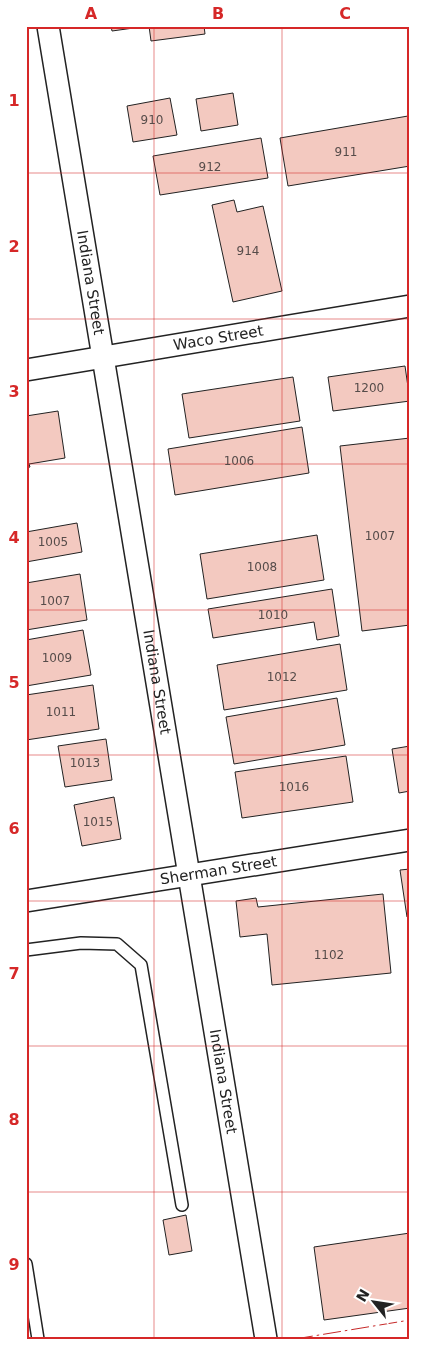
<svg xmlns="http://www.w3.org/2000/svg" width="436" height="1365" font-family="'DejaVu Sans',sans-serif">
	<rect width="100%" height="100%" fill="#fff"/>
	<!-- building -->
	<path fill="#f3c9c0" stroke="#222" d="M 111,26 L 148,26 L 112,31 Z
		M 149,26 L 204,26 L 205,34 L 151,41 Z
		M 233,93 L 238,125 L 201,131 L 196,99 Z
		M 170,98 L 177,135 L 133,142 L 127,106 Z
		M 408,116 L 410,166 L 288,186 L 280,138 Z
		M 261,138 L 268,178 L 160,195 L 153,156 Z
		M 234,200 L 237,212 L 263,206 L 282,291 L 233,302 L 212,205 Z
		M 405,366 L 410,401 L 333,411 L 328,377 Z
		M 293,377 L 300,421 L 189,438 L 182,394 Z
		M 58,411 L 65,458 L 29,464 L 30,467 L 26,468 L 26,416 Z
		M 302,427 L 309,473 L 175,495 L 168,449 Z
		M 410,438 L 410,625 L 362,631 L 340,446 Z
		M 77,523 L 82,552 L 26,562 L 26,532 Z
		M 317,535 L 324,580 L 207,599 L 200,554 Z
		M 80,574 L 87,620 L 26,630 L 26,583 Z
		M 332,589 L 339,636 L 317,640 L 314,622 L 213,638 L 208,609 Z
		M 83,630 L 91,675 L 26,686 L 26,640 Z
		M 340,644 L 347,690 L 224,710 L 217,665 Z
		M 93,685 L 99,729 L 26,740 L 26,695 Z
		M 337,698 L 345,745 L 234,764 L 226,717 Z
		M 106,739 L 112,780 L 65,787 L 58,746 Z
		M 410,746 L 410,791 L 399,793 L 392,749 Z
		M 346,756 L 353,802 L 242,818 L 235,772 Z
		M 114,797 L 121,839 L 82,846 L 74,805 Z
		M 410,869 L 410,916 L 407,917 L 400,870 Z
		M 383,894 L 391,973 L 272,985 L 267,934 L 240,937 L 236,901 L 256,898 L 258,907 Z
		M 186,1215 L 192,1251 L 169,1255 L 163,1220 Z
		M 410,1233 L 410,1308 L 324,1320 L 314,1247 Z"/>
	<g fill="none" stroke-linecap="round" stroke-linejoin="round">
		<defs>
			<path id="lane" d="M 26,950 L 81,943 L 117,944 L 141,965 L 182,1205
				M 26,1264 L 38,1339"/>
			<g id="street">
				<path id="s1" d="M 48,26 L 266,1339"/>
				<path id="s2" d="M 26,370 L 410,306"/>
				<path id="s3" d="M 26,901 L 410,840"/>
			</g>
		</defs>
		<!-- lane casing -->
		<use href="#lane" stroke="#222" stroke-width="14"/>
		<!-- street casing -->
		<use href="#street" stroke="#222" stroke-width="24"/>
		<!-- lane -->
		<use href="#lane" stroke="#fff" stroke-width="11"/>
		<!-- street -->
		<use href="#street" stroke="#fff" stroke-width="21"/>
		<!-- power -->
		<path stroke="#c62828" stroke-width="1" stroke-dasharray="18 4 2.5 4" stroke-linecap="butt" d="M 295,1339 L 410,1320"/>
	</g>
	<!-- grid -->
	<path fill="none" stroke="#d62828" stroke-width="1" stroke-opacity="0.55" d="M 154,26 L 154,1339M 282,26 L 282,1339M 26,173 L 410,173M 26,319 L 410,319M 26,464 L 410,464M 26,610 L 410,610M 26,755 L 410,755M 26,901 L 410,901M 26,1046 L 410,1046M 26,1192 L 410,1192"/>
	<g text-anchor="middle" stroke-width="4" stroke-linejoin="round" paint-order="stroke">
		<!-- number labels -->
		<g font-size="12" fill="#564c4a">
			<text x="152" y="124">910</text>
			<text x="346" y="156">911</text>
			<text x="210" y="171">912</text>
			<text x="248" y="255">914</text>
			<text x="369" y="392">1200</text>
			<text x="239" y="465">1006</text>
			<text x="380" y="540">1007</text>
			<text x="53" y="546">1005</text>
			<text x="262" y="571">1008</text>
			<text x="55" y="605">1007</text>
			<text x="273" y="619">1010</text>
			<text x="57" y="662">1009</text>
			<text x="282" y="681">1012</text>
			<text x="61" y="716">1011</text>
			<text x="85" y="767">1013</text>
			<text x="294" y="791">1016</text>
			<text x="98" y="826">1015</text>
			<text x="329" y="959">1102</text>
		</g>
		<!-- street labels -->
		<g font-size="15" fill="#222" stroke="#fff">
			<text dy="5" stroke="none"><textPath href="#s1" startOffset="260">Indiana Street</textPath></text>
			<text dy="5" stroke="none"><textPath href="#s2" startOffset="195">Waco Street</textPath></text>
			<text dy="5" stroke="none"><textPath href="#s1" startOffset="665">Indiana Street</textPath></text>
			<text dy="5" stroke="none"><textPath href="#s3" startOffset="195">Sherman Street</textPath></text>
			<text dy="5" stroke="none"><textPath href="#s1" startOffset="1070">Indiana Street</textPath></text>
		</g>
	</g>
	<!-- border -->
	<rect width="436" height="1365" fill="none" stroke="#ffffff" stroke-width="55"/>
	<!-- north arrow -->
	<g transform="translate(374 1302) rotate(300)" stroke="#ffffff" stroke-width="4" paint-order="stroke">
	<path d="M0-4L9 19L0 12L-9 19Z" fill="#222222"/>
	<text y="-8" font-size="14" font-weight="bold" text-anchor="middle" fill="#222222">N</text>
	</g>
	<rect x="28" y="28" width="380" height="1310" fill="none" stroke="#d62828" stroke-width="2"/>
	<g font-size="16" text-anchor="middle" font-weight="bold" fill="#d62828">
		<text x="91" y="19">A</text>
		<text x="218" y="19">B</text>
		<text x="345" y="19">C</text>
		<text x="14" y="106">1</text>
		<text x="14" y="252">2</text>
		<text x="14" y="397">3</text>
		<text x="14" y="543">4</text>
		<text x="14" y="688">5</text>
		<text x="14" y="834">6</text>
		<text x="14" y="979">7</text>
		<text x="14" y="1125">8</text>
		<text x="14" y="1270">9</text>
	</g>
</svg>
